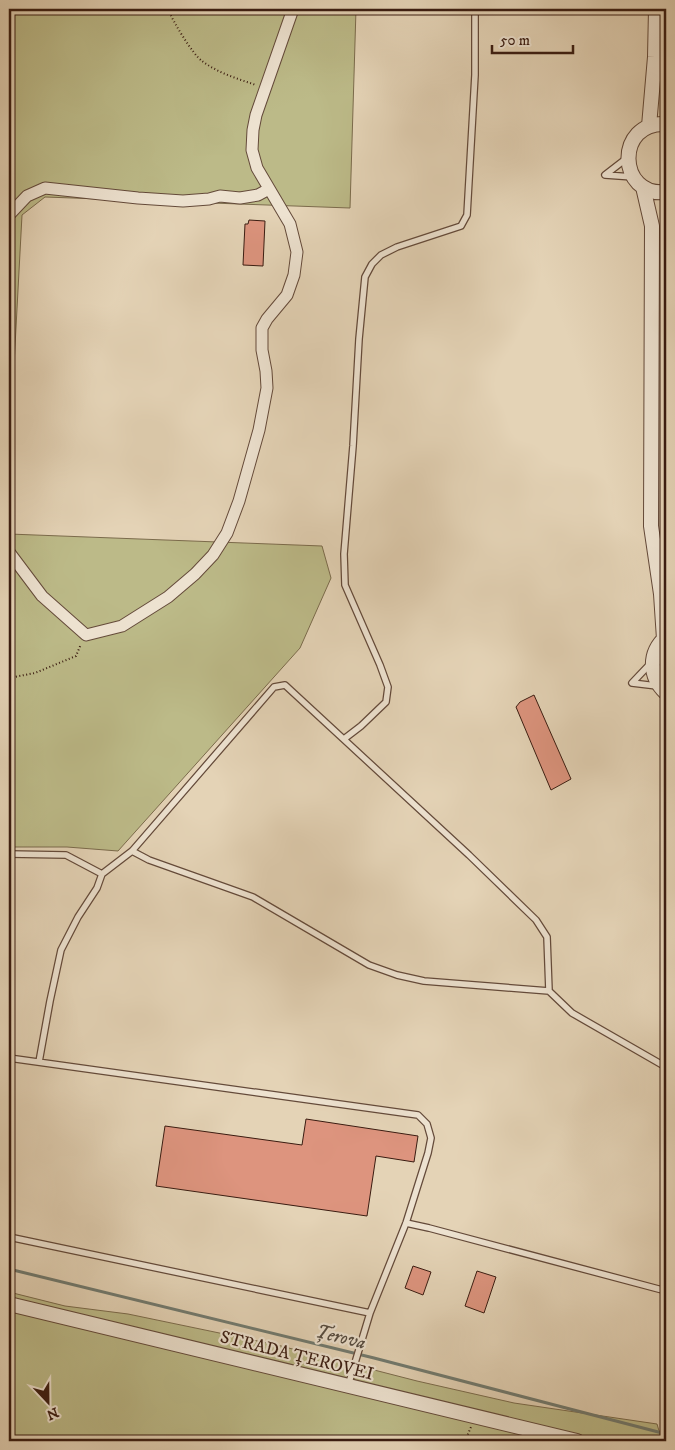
<svg xmlns="http://www.w3.org/2000/svg" width="675" height="1450" font-family="'IM FELL DW Pica',serif">
	<rect width="100%" height="100%" fill="#e4d3b6"/>
	<filter id="stains"><feTurbulence type="fractalNoise" baseFrequency=".004" numOctaves="4"/><feColorMatrix values="0 0 0 0 .2 0 0 0 0 .09 0 0 0 0 .02 0 0 0 .5 -.17"/></filter>
	<radialGradient id="worn" r=".72"><stop offset=".6" stop-color="#630" stop-opacity="0"/><stop offset="1" stop-color="#630" stop-opacity=".3"/></radialGradient>
	<!-- green -->
	<path fill="#bcba88" stroke="#7b6b4c" d="M 9,9 L 356,9 L 350,208 L 45,197 L 22,215 L 9,459 Z
		M 9,534 L 322,546 L 331,578 L 300,648 L 118,851 L 67,847 L 9,847 Z
		M 9,1292 L 65,1306 L 128,1314 L 277,1345 L 417,1381 L 514,1403 L 657,1424 L 662,1441 L 9,1441 Z"/>
	<g fill="none" stroke-linecap="round" stroke-linejoin="round">
		<!-- stream -->
		<path stroke="#717a6f" stroke-width="3" d="M 9,1269 L 374,1358 L 666,1434"/>
	</g>
	<!-- building -->
	<path fill="#dd947e" stroke="#3a1c11" d="M 249,220 L 265,221 L 263,266 L 243,265 L 245,224 L 248,224 Z
		M 534,695 L 571,779 L 551,790 L 516,707 L 520,702 Z
		M 306,1119 L 418,1136 L 414,1162 L 376,1156 L 367,1216 L 156,1186 L 165,1126 L 302,1145 Z
		M 413,1266 L 431,1272 L 423,1295 L 405,1288 Z
		M 477,1271 L 496,1277 L 484,1313 L 465,1306 Z"/>
	<g fill="none" stroke-linecap="round" stroke-linejoin="round">
		<defs>
			<path id="service" d="M 627,158 L 605,175 L 633,177
				M 651,663 L 632,683 L 657,686
				M 344,739 L 361,726 L 386,702 L 388,687 L 380,665 L 345,585 L 344,554 L 353,446 L 359,339 L 365,277 L 372,264 L 381,255 L 397,247 L 461,226 L 467,215 L 475,75 L 475,9
				M 132,851 L 149,860 L 253,897 L 369,965 L 397,975 L 424,981 L 549,991
				M 9,854 L 66,855 L 102,874 L 132,851 L 274,687 L 285,685 L 469,855 L 536,920 L 547,937 L 549,991 L 572,1013 L 666,1067
				M 9,1058 L 418,1115 L 427,1124 L 431,1138 L 428,1153 L 406,1223 L 370,1313 L 348,1386
				M 39,1062 L 50,1001 L 61,950 L 78,917 L 97,888 L 102,874
				M 406,1223 L 429,1228 L 666,1291
				M 9,1237 L 370,1313"/>
			<path id="minor" d="M 9,215 L 27,196 L 45,188 L 138,198 L 183,201 L 209,199 L 220,196 L 240,198 L 258,195 L 269,189
				M 9,552 L 42,596 L 86,635 L 122,626 L 168,597 L 195,574 L 213,555 L 227,533 L 239,501 L 259,430 L 267,388 L 266,371 L 262,350 L 262,328 L 267,319 L 287,295 L 294,275 L 297,252 L 290,224 L 257,168 L 252,150 L 253,130 L 256,115 L 293,9"/>
			<path id="tertiary" d="M 666,124 C 615,121 617,197 666,192
				M 649,126 L 655,57 L 656,9
				M 643,187 L 652,226 L 651,526 L 661,594 L 664,639
				M 666,637 C 648,653 649,677 666,693
				M 9,1304 L 577,1441"/>
		</defs>
		<!-- service casing -->
		<use href="#service" stroke="#644a3a" stroke-width="8"/>
		<!-- minor casing -->
		<use href="#minor" stroke="#644a3a" stroke-width="13"/>
		<!-- tertiary casing -->
		<use href="#tertiary" stroke="#644a3a" stroke-width="16"/>
		<!-- path -->
		<path stroke="#3a1c11" stroke-width="2" stroke-dasharray="1 2.5" stroke-linecap="butt" d="M 168,9 C 172,20 193,55 202,61 C 218,73 238,79 256,85
			M 9,678 L 35,673 L 76,656 L 81,644
			M 465,1441 L 471,1427"/>
		<!-- service -->
		<use href="#service" stroke="#ede2d0" stroke-width="5.5"/>
		<!-- minor -->
		<use href="#minor" stroke="#ede2d0" stroke-width="11"/>
		<!-- tertiary -->
		<use href="#tertiary" stroke="#ede2d0" stroke-width="14"/>
	</g>
	<g text-anchor="middle" stroke-width="4.5" stroke-linejoin="round" paint-order="stroke">
		<!-- street labels -->
		<g font-size="18" fill="#3a1c11" stroke="#ede2d0">
			<text transform="translate(297 1355) rotate(14)" y="6">STRADA ȚEROVEI</text>
		</g>
		<!-- water labels -->
		<g font-size="19" font-style="italic" fill="#554b40" stroke="#ede2d0">
			<text transform="translate(341 1336) rotate(14)" y="7">Țerova</text>
		</g>
	</g>
	<!-- margin -->
	<rect width="675" height="1450" fill="none" stroke="#e4d3b6" stroke-width="30"/>
	<rect x="10" y="10" width="655" height="1430" fill="none" stroke="#3a1c11" stroke-width="2.5"/>
	<rect x="15" y="15" width="645" height="1420" fill="none" stroke="#3a1c11"/>
	<!-- north arrow -->
	<g transform="translate(48 1402) rotate(158)" stroke="#ede2d0" stroke-width="4" paint-order="stroke">
	<path d="M0-4L9 19L0 12L-9 19Z" fill="#3a1c11"/>
	<text y="-8" font-size="14" font-weight="bold" text-anchor="middle" fill="#3a1c11">N</text>
	</g>
	<!-- scale -->
	<path d="M492 45v8h81v-8" fill="none" stroke="#3a1c11" stroke-width="2.5"/>
	<text x="500" y="45" font-size="15" fill="#3a1c11" stroke="#ede2d0" stroke-width="4" paint-order="stroke">50 m</text>
	<rect width="100%" height="100%" filter="url(#stains)"/>
	<rect width="100%" height="100%" fill="url(#worn)"/>
</svg>
